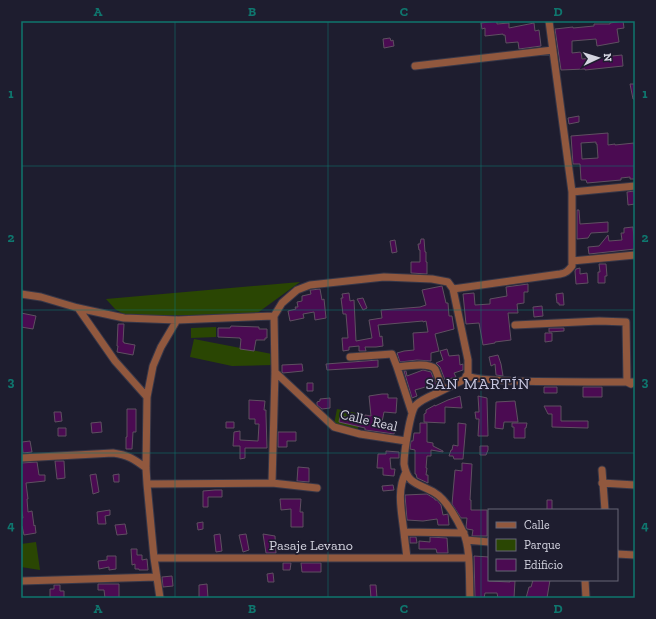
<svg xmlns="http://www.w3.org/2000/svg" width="656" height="619" font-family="'Zilla Slab',serif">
	<rect width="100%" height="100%" fill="#1e1d2f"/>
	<!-- green -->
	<path fill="#2a4603" d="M 300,282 L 256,314 L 127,316 L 115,309 L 106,299 Z
		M 216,327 L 216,337 L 191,338 L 191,328 Z
		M 194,339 L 272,354 L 272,365 L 232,366 L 190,357 Z
		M 337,409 L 361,414 L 358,429 L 334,424 Z
		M 36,542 L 40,570 L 21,567 L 21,544 Z"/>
	<!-- building -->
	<path fill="#4b0b52" stroke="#5f5061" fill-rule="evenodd" d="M 497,21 L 497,24 L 509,23 L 509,28 L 534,23 L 535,31 L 539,30 L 541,46 L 519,49 L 518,42 L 506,43 L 505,35 L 503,35 L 503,34 L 485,36 L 485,28 L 482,29 L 481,23 Z
		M 623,21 L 624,28 L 617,29 L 619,42 L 597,46 L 596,39 L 572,41 L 572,53 L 581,52 L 582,59 L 622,55 L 623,66 L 585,70 L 585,69 L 561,70 L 555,29 L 573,27 L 573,28 L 594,26 L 594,24 L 610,24 L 610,23 Z
		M 390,38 L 391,41 L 393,40 L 394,46 L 384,48 L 383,39 Z
		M 630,84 L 635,84 L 635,99 L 633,99 Z
		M 579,116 L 579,122 L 569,124 L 568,118 Z
		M 608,133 L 608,145 L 615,144 L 615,145 L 634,143 L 635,151 L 635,179 L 630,179 L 630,177 L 621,178 L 621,180 L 587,183 L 586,180 L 581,180 L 580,164 L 573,164 L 571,136 ZM 596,142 L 596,144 L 597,144 L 598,158 L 582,159 L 581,143 Z
		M 634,191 L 635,204 L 628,205 L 627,192 Z
		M 577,210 L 579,210 L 580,224 L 608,222 L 608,232 L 591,233 L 588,238 L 577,239 Z
		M 633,227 L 635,249 L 589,254 L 588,247 L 599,246 L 608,235 L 609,241 L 622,240 L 621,233 L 624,233 L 624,228 Z
		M 421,239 L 424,239 L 425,252 L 426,252 L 426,262 L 427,262 L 427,274 L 411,273 L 411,262 L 420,262 L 420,250 L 419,250 L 418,244 L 420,244 Z
		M 395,240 L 397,252 L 392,253 L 390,241 Z
		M 599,264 L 606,264 L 607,276 L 605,276 L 605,283 L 598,283 L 598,272 L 600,272 Z
		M 580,268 L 580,274 L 587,273 L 588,283 L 576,284 L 575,271 L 576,269 Z
		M 528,284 L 528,292 L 524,292 L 524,303 L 517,304 L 518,313 L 508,313 L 511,340 L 495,342 L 495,343 L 483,345 L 479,323 L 466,324 L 463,294 L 474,293 L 475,305 L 490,304 L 490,299 L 507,296 L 506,287 Z
		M 442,286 L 446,303 L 448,303 L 449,316 L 452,316 L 454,329 L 435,334 L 439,351 L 431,353 L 431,361 L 417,360 L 400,362 L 397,353 L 404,351 L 414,350 L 413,333 L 428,332 L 426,321 L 423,322 L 423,321 L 378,325 L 380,337 L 382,336 L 383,346 L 376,347 L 365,347 L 366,351 L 359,351 L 359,346 L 349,347 L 349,350 L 343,351 L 342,338 L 348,338 L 346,314 L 343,314 L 341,298 L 343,298 L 342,294 L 349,293 L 350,301 L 354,300 L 356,341 L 372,338 L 369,320 L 382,318 L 381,310 L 420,307 L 426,305 L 422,290 Z
		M 320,289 L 322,300 L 324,299 L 326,318 L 315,320 L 314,312 L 303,314 L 304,318 L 290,321 L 288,311 L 296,309 L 295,307 L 298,307 L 297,302 L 302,301 L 302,296 L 311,294 L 310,290 L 311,290 Z
		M 563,293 L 564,305 L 559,305 L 559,303 L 557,303 L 556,294 Z
		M 363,298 L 367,308 L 363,310 L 357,299 Z
		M 542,306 L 543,316 L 534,317 L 533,307 Z
		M 21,313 L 36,316 L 33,329 L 21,327 Z
		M 118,324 L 124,324 L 123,342 L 124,342 L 124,343 L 135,345 L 133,355 L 117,352 L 118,346 L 117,346 Z
		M 231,326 L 259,327 L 259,329 L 267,329 L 267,338 L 265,338 L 265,340 L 256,340 L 254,351 L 240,349 L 241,339 L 240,339 L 240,338 L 218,337 L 218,328 L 230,328 Z
		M 549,328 L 564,328 L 564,331 L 549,332 Z
		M 545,333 L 552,333 L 552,341 L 545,342 Z
		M 447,349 L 449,356 L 459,355 L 460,365 L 463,364 L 463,370 L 454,373 L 456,377 L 445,380 L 440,367 L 436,363 L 443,360 L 440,351 Z
		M 498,355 L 501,364 L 503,376 L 496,375 L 495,364 L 491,366 L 489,357 Z
		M 378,360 L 378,367 L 327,370 L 326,364 Z
		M 302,364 L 303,371 L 283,373 L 282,372 L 282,365 Z
		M 423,370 L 431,372 L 436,385 L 430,388 L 429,386 L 415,390 L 417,396 L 412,398 L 404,371 L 406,371 L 407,376 Z
		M 307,383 L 313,383 L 313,391 L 307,391 Z
		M 544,387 L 557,387 L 557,393 L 544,393 Z
		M 583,387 L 602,387 L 602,397 L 583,397 Z
		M 382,394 L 388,394 L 388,398 L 397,398 L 396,413 L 384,412 L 382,422 L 387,423 L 387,424 L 396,425 L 394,434 L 365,430 L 365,428 L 339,422 L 340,416 L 365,421 L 365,415 L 371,416 L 369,396 Z
		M 460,396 L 462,408 L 445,407 L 445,423 L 424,422 L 424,414 L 426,413 L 426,410 L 435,405 L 435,406 L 448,400 Z
		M 478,396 L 487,398 L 488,436 L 478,436 L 479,419 L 476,419 L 475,412 L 479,412 Z
		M 330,398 L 330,408 L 322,409 L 317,405 L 317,402 L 320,401 L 320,399 Z
		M 249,400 L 265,401 L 264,410 L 266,410 L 266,415 L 267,448 L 245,448 L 245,458 L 240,459 L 240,446 L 233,446 L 234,432 L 240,431 L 240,440 L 258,441 L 259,424 L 255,424 L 255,419 L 249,419 Z
		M 515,401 L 518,422 L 504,422 L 503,429 L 495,428 L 496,402 Z
		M 544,406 L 561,406 L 561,421 L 588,421 L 588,428 L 552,427 L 552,414 L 548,414 Z
		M 127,409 L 136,409 L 136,432 L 133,432 L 132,449 L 126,449 L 126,437 L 127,437 Z
		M 54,412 L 61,412 L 62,421 L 55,422 Z
		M 101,422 L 102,432 L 92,433 L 91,423 Z
		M 226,422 L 234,422 L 234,428 L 226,428 Z
		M 420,423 L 427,423 L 427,442 L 433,443 L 433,446 L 443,451 L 443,452 L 431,450 L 431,456 L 427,456 L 426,468 L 427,468 L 426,475 L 428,475 L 428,483 L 417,478 L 416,474 L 415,474 L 415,450 L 410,449 L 411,441 L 413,441 L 414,433 L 420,433 Z
		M 458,423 L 466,424 L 463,459 L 454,459 L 453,456 L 449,456 L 451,450 L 452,450 L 453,445 L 458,446 Z
		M 512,423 L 527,423 L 526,428 L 525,428 L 525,438 L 514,438 L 514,427 L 512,427 Z
		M 58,428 L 66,428 L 66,436 L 58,436 Z
		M 278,432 L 296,432 L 296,441 L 287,441 L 287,447 L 278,447 Z
		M 30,441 L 32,452 L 23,453 L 22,442 Z
		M 480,446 L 488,446 L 488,450 L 486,455 L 480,455 Z
		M 386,451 L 399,452 L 399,458 L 390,458 L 391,469 L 395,469 L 394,476 L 383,475 L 383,468 L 377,468 L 378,454 L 386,454 Z
		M 55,461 L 64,461 L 65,478 L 57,479 Z
		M 37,462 L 39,475 L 45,475 L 45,481 L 26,483 L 28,499 L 27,499 L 28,512 L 32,511 L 34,526 L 35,525 L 36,533 L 24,535 L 22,526 L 21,526 L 21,518 L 23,518 L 21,507 L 21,463 Z
		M 462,463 L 472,464 L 470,500 L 471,500 L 471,510 L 487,510 L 487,536 L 472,536 L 473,530 L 467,529 L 466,527 L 467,518 L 461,518 L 452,504 L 455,470 L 462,471 Z
		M 298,467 L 309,468 L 309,482 L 297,481 Z
		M 96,474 L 99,492 L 93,494 L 90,475 Z
		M 119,474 L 119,482 L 114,482 L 113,475 Z
		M 393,485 L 394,490 L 383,491 L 382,486 Z
		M 215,490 L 222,490 L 222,497 L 208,497 L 208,507 L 203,507 L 203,491 Z
		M 427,494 L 435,499 L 435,500 L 437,500 L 441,505 L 443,515 L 448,514 L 449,525 L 438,525 L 437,519 L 423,521 L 407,520 L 405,495 Z
		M 280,499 L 301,499 L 300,512 L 303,512 L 303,527 L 291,527 L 291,509 L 281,510 Z
		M 547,500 L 552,500 L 552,510 L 547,510 Z
		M 110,510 L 110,515 L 105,516 L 106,524 L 98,524 L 97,512 Z
		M 203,522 L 203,529 L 198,530 L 197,523 Z
		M 125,524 L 127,534 L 117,535 L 115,525 Z
		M 220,534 L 222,551 L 216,552 L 214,535 Z
		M 246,534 L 249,550 L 243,552 L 239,535 Z
		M 263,534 L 275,536 L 276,553 L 266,553 Z
		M 410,537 L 416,537 L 417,543 L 410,543 Z
		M 430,537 L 447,538 L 448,553 L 437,553 L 436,549 L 419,549 L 419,541 L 430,542 Z
		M 131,549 L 137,549 L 137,555 L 142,555 L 142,560 L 147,559 L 148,570 L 139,570 L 139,569 L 135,569 L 135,564 L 132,565 Z
		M 107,556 L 116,556 L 116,569 L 109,570 L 109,567 L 99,569 L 98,561 L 107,560 Z
		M 474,556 L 489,557 L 489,581 L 510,582 L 510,581 L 515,581 L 514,598 L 498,598 L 497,593 L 485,593 L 484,598 L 475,598 Z
		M 283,563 L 291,563 L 290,570 L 283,570 Z
		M 301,563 L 321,563 L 321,572 L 302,572 Z
		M 273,573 L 274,582 L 268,582 L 267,574 Z
		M 172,576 L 173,586 L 163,587 L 162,577 Z
		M 533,580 L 550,580 L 547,598 L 526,598 L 529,587 L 531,587 Z
		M 98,584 L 119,584 L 119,598 L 105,598 L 104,590 L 98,590 Z
		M 207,584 L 208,598 L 199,598 L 199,585 Z
		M 54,585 L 60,585 L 60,591 L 64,591 L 64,598 L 50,598 L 50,589 L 54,589 Z
		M 370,585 L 376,585 L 377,598 L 371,598 Z"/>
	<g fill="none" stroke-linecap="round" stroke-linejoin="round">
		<defs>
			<path id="minor" d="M 415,66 L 553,50
				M 572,192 L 635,186
				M 572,261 L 635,255
				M 453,289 L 560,274 C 566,273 568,271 572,266 L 572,192 L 549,21
				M 21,294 L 41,297 L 78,308 L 124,318 L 177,320 L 274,316
				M 78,308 L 115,361 L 147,397
				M 515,325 L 599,321 L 626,322 L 627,382 L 635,382
				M 350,357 L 392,354 L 397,367 L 412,413
				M 397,367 C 405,366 430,362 435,369 C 437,373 441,385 443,390
				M 275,372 L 334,427 L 360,434 L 406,441
				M 466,376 C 482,381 499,380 515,381 C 553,382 590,382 627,382 L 631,384
				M 21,458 L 113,453 C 128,455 134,459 146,468
				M 602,470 L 605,510
				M 406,472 C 396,491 402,513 404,533 C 405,541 406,550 407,558
				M 272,483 L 275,372 L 274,316 L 282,303 L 297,290 L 310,285 L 384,277 L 432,279 L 448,282 L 453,289 L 468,360 L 468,373 L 465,379 C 455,384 445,389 435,394 C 428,397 421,400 416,405 C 410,411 404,453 404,464 C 405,470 407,476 411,480 C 418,486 428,488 435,493 C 446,499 458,521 463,532 C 471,547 469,580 470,598
				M 602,483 L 635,485
				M 147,484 L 272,483 L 317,488
				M 404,532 L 464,533
				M 466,540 L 489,542
				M 617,554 L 635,555
				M 154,558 L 468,558
				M 585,580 L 586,598
				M 21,581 L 157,577
				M 160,598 L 154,558 L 147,484 L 146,468 L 147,397 L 153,366 L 161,347 L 177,320"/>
		</defs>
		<!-- minor casing -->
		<use href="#minor" stroke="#373748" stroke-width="9"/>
		<!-- minor -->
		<use href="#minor" stroke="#91583e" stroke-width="7"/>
	</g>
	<!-- grid -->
	<path fill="none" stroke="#0f766e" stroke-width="1" stroke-opacity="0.55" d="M 175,21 L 175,598M 328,21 L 328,598M 481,21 L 481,598M 21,166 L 635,166M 21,310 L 635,310M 21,453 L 635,453"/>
	<g text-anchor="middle" stroke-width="3.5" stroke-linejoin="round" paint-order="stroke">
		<!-- street labels -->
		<g font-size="14" fill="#d4d4e0" stroke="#1e1d2f">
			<text transform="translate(369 420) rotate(13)" y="5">Calle Real</text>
			<text x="311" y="550">Pasaje Levano</text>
		</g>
		<!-- quarter labels -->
		<g font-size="16" letter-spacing="1" fill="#c6c5de" stroke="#1e1d2f">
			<text x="478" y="389">SAN MARTÍN</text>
		</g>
	</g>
	<!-- border -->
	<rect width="656" height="619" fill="none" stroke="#1e1d2f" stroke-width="44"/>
	<!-- legend -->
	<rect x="488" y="509" width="130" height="72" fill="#1e1d2f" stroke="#676676"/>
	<rect x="496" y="522" width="20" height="6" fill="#91583e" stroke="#676676"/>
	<text x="524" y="529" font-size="12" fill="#d4d4e0">Calle</text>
	<rect x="496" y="539" width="20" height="12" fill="#2a4603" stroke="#676676"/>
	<text x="524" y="549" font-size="12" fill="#d4d4e0">Parque</text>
	<rect x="496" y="559" width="20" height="12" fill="#4b0b52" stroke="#676676"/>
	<text x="524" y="569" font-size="12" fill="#d4d4e0">Edificio</text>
	<!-- north arrow -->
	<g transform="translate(598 58) rotate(86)" stroke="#1e1d2f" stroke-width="3" paint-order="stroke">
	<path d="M0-3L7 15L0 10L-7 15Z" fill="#d4d4e0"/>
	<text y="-6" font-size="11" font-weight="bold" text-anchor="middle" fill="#d4d4e0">N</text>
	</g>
	<rect x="22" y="22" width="612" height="575" fill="none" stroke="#0f766e" stroke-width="1.5"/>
	<g font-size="13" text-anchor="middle" font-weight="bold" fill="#0f766e">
		<text x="98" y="16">A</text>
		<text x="252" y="16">B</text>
		<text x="404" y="16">C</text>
		<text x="558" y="16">D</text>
		<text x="11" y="98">1</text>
		<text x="645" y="98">1</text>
		<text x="11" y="242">2</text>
		<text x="645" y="242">2</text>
		<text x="11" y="386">3</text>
		<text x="645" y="386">3</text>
		<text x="11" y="530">4</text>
		<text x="645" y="530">4</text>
		<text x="98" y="613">A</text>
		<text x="252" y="613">B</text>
		<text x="404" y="613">C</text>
		<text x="558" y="613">D</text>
	</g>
</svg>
